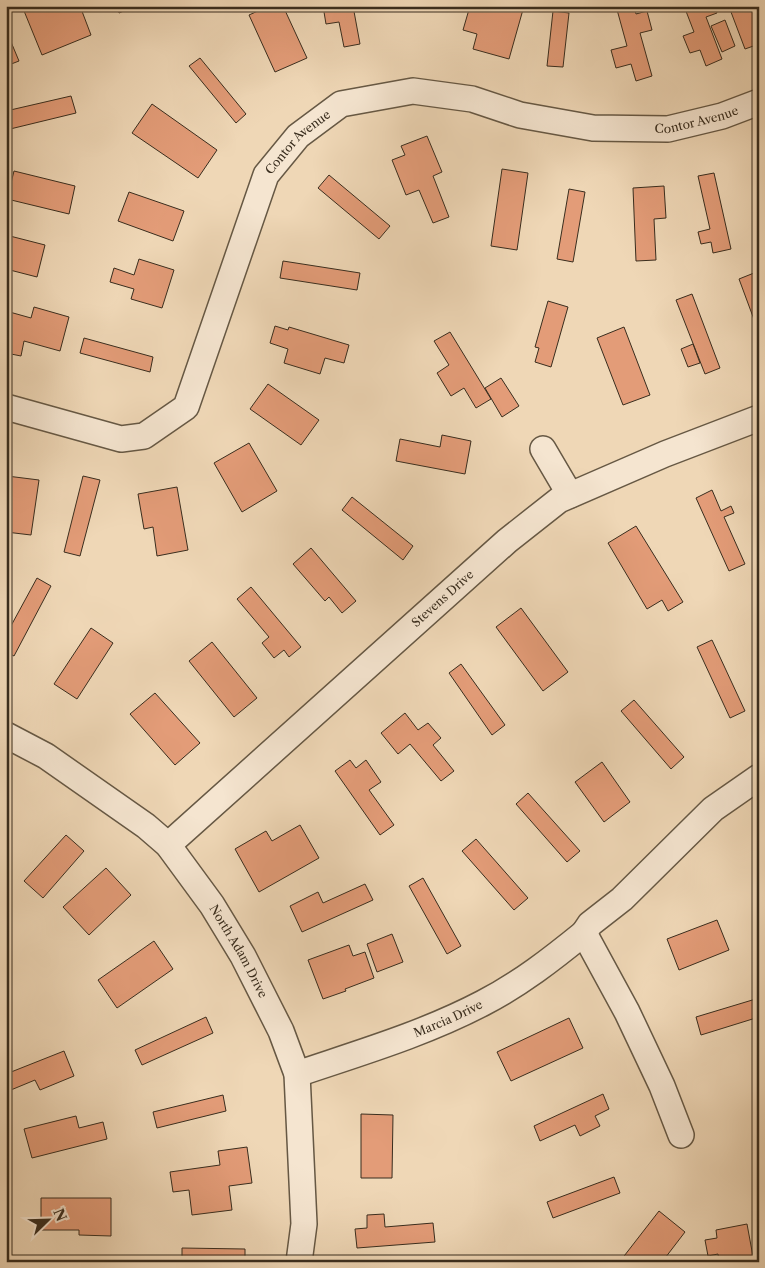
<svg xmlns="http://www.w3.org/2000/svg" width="765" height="1268" font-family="'Libre Caslon Text',serif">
	<rect width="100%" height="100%" fill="#efd7b6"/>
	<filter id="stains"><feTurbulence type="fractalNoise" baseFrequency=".004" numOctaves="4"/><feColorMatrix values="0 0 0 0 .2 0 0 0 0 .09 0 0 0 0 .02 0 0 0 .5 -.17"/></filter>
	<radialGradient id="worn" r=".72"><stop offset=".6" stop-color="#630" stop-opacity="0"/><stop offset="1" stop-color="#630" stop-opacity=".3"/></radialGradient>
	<!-- building -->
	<path fill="#e39c78" stroke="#392d1e" d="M 22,6 L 80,6 L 91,35 L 42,55 Z
		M 117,6 L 136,6 L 119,13 Z
		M 269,6 L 283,6 L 307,58 L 275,72 L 249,15 Z
		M 323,6 L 353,6 L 360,44 L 344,47 L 339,22 L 326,24 Z
		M 470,6 L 524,6 L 509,59 L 473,49 L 477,34 L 463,30 Z
		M 616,6 L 634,6 L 636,14 L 647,11 L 652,30 L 640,33 L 652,76 L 636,81 L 631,64 L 616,68 L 611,50 L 627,46 Z
		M 684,6 L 714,6 L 717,13 L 706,17 L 722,59 L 706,66 L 700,50 L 690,53 L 683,36 L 694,32 Z
		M 747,6 L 758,6 L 759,9 L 759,44 L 745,49 L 731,12 Z
		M 553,11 L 569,13 L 563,67 L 547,66 Z
		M 725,20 L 735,46 L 722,52 L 711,26 Z
		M 6,30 L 19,61 L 6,66 Z
		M 200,58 L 246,114 L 236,123 L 189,66 Z
		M 71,96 L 76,113 L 6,130 L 6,111 Z
		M 152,104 L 217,150 L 198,178 L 132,133 Z
		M 427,136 L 442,172 L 433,176 L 449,217 L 433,223 L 419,190 L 406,195 L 392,160 L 405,155 L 401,146 Z
		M 502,169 L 528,173 L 517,250 L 491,246 Z
		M 14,171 L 75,186 L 69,214 L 7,199 Z
		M 714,173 L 731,249 L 713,253 L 711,242 L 701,244 L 698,232 L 710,229 L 698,176 Z
		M 329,175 L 390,226 L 379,239 L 318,188 Z
		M 664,186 L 666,218 L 654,219 L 656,260 L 636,261 L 633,188 Z
		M 569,189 L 585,192 L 573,262 L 557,259 Z
		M 129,192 L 184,211 L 173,241 L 118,221 Z
		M 6,235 L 45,245 L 37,277 L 6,269 Z
		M 139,259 L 174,270 L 162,308 L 131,299 L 134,289 L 110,282 L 114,268 L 134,275 Z
		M 283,261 L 360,273 L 357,290 L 280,278 Z
		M 759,271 L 759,333 L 739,279 Z
		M 692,294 L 720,368 L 705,374 L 676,300 Z
		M 548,301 L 568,307 L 551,367 L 535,362 L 539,348 L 535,347 Z
		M 34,307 L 69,317 L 60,351 L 24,341 L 21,356 L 6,353 L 6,311 L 31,318 Z
		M 275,326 L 288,330 L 289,327 L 349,345 L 344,363 L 325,358 L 320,374 L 284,363 L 288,349 L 270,343 Z
		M 624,327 L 650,395 L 623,405 L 597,338 Z
		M 450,332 L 491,399 L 476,408 L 464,388 L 451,396 L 437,373 L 449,365 L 434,341 Z
		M 84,338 L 153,357 L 150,372 L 80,353 Z
		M 693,344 L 700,363 L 688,367 L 681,349 Z
		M 501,378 L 519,406 L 502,417 L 485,388 Z
		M 268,384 L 319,420 L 301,445 L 250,409 Z
		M 442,435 L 471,441 L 465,474 L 396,461 L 400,439 L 440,447 Z
		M 249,443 L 277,491 L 242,512 L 214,463 Z
		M 7,476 L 39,480 L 31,535 L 6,532 Z
		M 83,476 L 100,480 L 80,556 L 64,552 Z
		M 177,487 L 188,550 L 157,556 L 153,527 L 144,529 L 138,494 Z
		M 712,490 L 721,511 L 731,506 L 734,513 L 724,517 L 745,564 L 729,571 L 696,498 Z
		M 352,497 L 413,546 L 403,560 L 342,510 Z
		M 636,526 L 683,602 L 668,611 L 662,600 L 647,609 L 608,543 Z
		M 311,548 L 356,601 L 342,613 L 329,597 L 325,601 L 293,564 Z
		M 37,578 L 51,586 L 14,656 L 6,652 L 6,635 Z
		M 251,587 L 301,647 L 289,657 L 284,650 L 274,658 L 262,643 L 269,637 L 237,599 Z
		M 521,608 L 568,672 L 543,691 L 496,627 Z
		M 91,628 L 113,643 L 77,699 L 54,684 Z
		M 712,640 L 745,711 L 730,718 L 697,647 Z
		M 212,642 L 257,698 L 234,717 L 189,661 Z
		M 461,664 L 505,725 L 492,735 L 449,673 Z
		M 155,693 L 200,743 L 175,765 L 130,714 Z
		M 634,700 L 684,757 L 671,769 L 621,711 Z
		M 405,713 L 418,730 L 428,723 L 441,738 L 433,745 L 454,771 L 441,781 L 410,744 L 398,754 L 381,733 Z
		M 350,760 L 356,768 L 366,760 L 381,782 L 369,790 L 394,825 L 380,835 L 335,771 Z
		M 602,762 L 630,802 L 604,822 L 575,782 Z
		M 528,793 L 580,851 L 567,862 L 516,804 Z
		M 300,825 L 319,858 L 259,892 L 235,849 L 266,831 L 272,841 Z
		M 66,835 L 84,851 L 43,898 L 24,881 Z
		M 476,839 L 528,898 L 514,910 L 462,851 Z
		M 106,868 L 131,895 L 89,935 L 63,907 Z
		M 423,878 L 461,946 L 447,954 L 409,886 Z
		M 365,884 L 373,900 L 302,932 L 290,906 L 318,892 L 323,903 Z
		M 717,920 L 729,950 L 679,970 L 667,939 Z
		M 392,934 L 403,962 L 377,972 L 367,944 Z
		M 154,941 L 173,969 L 117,1008 L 98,980 Z
		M 349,945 L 353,956 L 365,952 L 374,978 L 345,989 L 346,991 L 323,999 L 308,960 Z
		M 759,998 L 759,1017 L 701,1035 L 696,1017 Z
		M 206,1017 L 213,1033 L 142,1065 L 135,1050 Z
		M 569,1018 L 583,1048 L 511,1081 L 497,1052 Z
		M 64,1051 L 74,1076 L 40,1090 L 35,1080 L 6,1092 L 6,1074 Z
		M 603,1094 L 609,1109 L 595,1116 L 600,1126 L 580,1136 L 575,1125 L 540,1141 L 534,1126 Z
		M 223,1095 L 226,1111 L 157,1128 L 153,1112 Z
		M 361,1114 L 393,1115 L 392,1178 L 361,1178 Z
		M 76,1116 L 79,1128 L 103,1122 L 107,1139 L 32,1158 L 24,1129 Z
		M 247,1147 L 252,1183 L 229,1186 L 232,1210 L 192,1215 L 189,1190 L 173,1192 L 170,1172 L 220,1165 L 218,1151 Z
		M 614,1177 L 620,1193 L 553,1218 L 547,1202 Z
		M 41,1198 L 111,1198 L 111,1236 L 79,1235 L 79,1230 L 41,1230 Z
		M 659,1211 L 685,1232 L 662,1262 L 623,1262 L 621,1260 Z
		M 384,1214 L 385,1227 L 433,1223 L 435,1242 L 357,1248 L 355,1229 L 367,1228 L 367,1215 Z
		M 747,1224 L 754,1262 L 719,1262 L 718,1254 L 708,1256 L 705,1240 L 717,1238 L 716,1230 Z
		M 182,1248 L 245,1249 L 245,1261 L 182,1262 Z"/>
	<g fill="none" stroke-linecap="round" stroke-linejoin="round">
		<defs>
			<g id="minor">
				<path id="s1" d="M 6,407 L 121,439 L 144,436 L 186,407 L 266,175 L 298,136 L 341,104 L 413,91 L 472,99 L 520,115 L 593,128 L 668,129 L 722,116 L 759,102"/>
				<path d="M 543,449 L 570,495"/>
				<path id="s2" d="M 6,735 L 46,756 L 146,826 L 168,845 L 212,905 L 243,956 L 281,1031 L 297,1074 L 304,1224 L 299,1262"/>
				<path id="s3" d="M 168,845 L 507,541 L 559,500 L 665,454 L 759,418"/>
				<path id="s4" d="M 297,1074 C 359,1053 424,1034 483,1003 C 520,984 552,959 584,933"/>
				<path d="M 681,1135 L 662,1086 L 627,1012 L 584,933 L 590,924 L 622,899 L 713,809 L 759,777"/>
			</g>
		</defs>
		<!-- minor casing -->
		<use href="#minor" stroke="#665844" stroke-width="28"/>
		<!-- minor -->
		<use href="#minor" stroke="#f5e5d0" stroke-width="25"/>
	</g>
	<g text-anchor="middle" stroke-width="4" stroke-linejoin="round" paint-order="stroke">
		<!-- street labels -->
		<g font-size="12" fill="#392d1e" stroke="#f5e5d0">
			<text dy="4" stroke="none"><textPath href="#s1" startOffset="905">Contor Avenue</textPath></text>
			<text dy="4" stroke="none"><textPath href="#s1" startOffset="485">Contor Avenue</textPath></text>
			<text dy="4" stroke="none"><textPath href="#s3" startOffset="369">Stevens Drive</textPath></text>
			<text dy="4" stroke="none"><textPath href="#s2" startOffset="324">North Adam Drive</textPath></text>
			<text dy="4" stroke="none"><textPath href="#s4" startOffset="161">Marcia Drive</textPath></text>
		</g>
	</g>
	<!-- margin -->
	<rect width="765" height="1268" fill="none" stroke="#efd7b6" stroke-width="25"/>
	<rect x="8" y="8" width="750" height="1253" fill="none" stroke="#392d1e" stroke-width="2.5"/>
	<rect x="12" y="12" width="740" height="1243" fill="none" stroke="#392d1e"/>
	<!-- north arrow -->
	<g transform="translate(48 1220) rotate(67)" stroke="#f5e5d0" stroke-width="4" paint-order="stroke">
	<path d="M0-4L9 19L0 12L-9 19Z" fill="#392d1e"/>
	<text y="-8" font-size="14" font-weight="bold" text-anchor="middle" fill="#392d1e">N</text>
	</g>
	<rect width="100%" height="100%" filter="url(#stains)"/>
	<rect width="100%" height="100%" fill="url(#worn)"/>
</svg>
